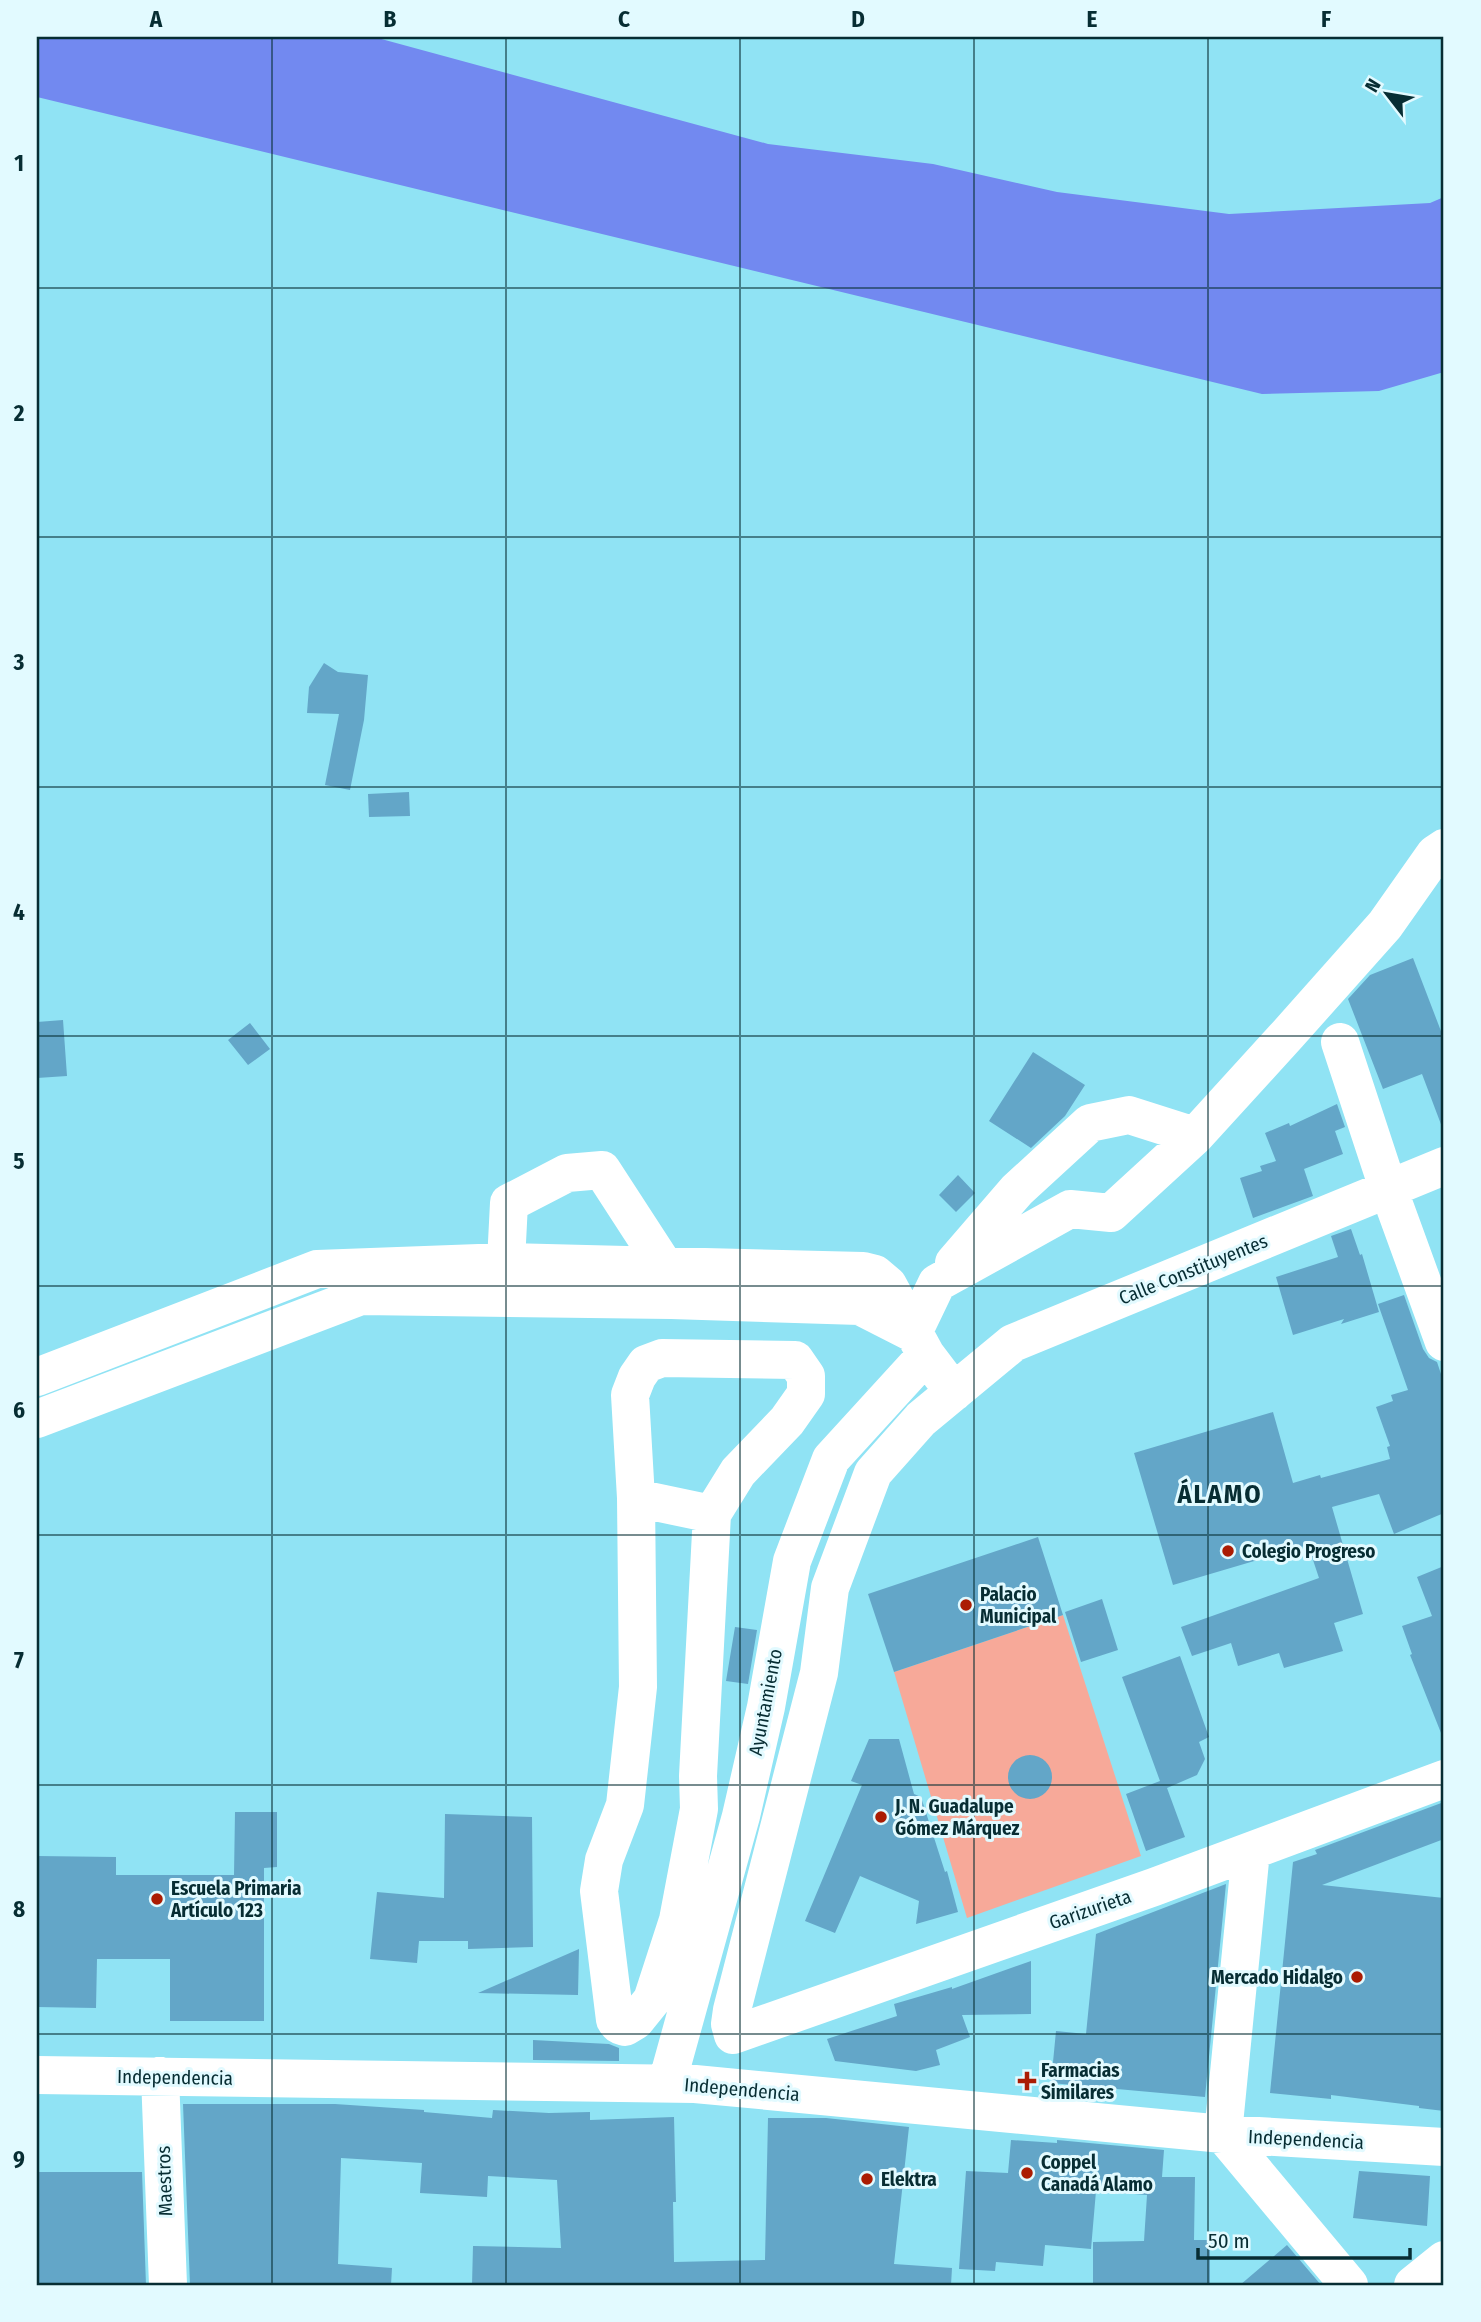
<svg xmlns="http://www.w3.org/2000/svg" width="1481" height="2322" font-family="'Fira Sans Condensed',sans-serif">
	<rect width="100%" height="100%" fill="#90e3f4"/>
	<!-- green -->
	<path fill="#f7a999" d="M 1063,1615 L 1141,1856 L 967,1918 L 894,1672 Z"/>
	<!-- water -->
	<path fill="#7289f0" d="M 37,37 L 374,37 L 768,144 L 933,164 L 1057,192 L 1229,214 L 1430,203 L 1444,197 L 1444,372 L 1379,391 L 1262,394 L 37,97 Z"/>
	<!-- building -->
	<path fill="#63a6c8" d="M 324,663 L 338,672 L 368,675 L 364,720 L 350,790 L 325,785 L 339,714 L 307,713 L 309,687 Z
		M 409,792 L 410,816 L 369,817 L 368,794 Z
		M 1413,958 L 1444,1039 L 1444,1126 L 1442,1127 L 1422,1074 L 1383,1089 L 1348,999 L 1370,975 Z
		M 63,1020 L 67,1076 L 37,1078 L 37,1022 Z
		M 250,1023 L 270,1049 L 248,1065 L 228,1040 Z
		M 1033,1052 L 1085,1085 L 1065,1116 L 1031,1148 L 989,1121 Z
		M 1337,1104 L 1345,1127 L 1335,1131 L 1343,1154 L 1304,1169 L 1313,1196 L 1253,1218 L 1240,1178 L 1262,1171 L 1260,1166 L 1276,1161 L 1265,1133 L 1289,1123 L 1290,1126 Z
		M 958,1175 L 975,1193 L 956,1212 L 939,1195 Z
		M 1351,1229 L 1360,1255 L 1362,1254 L 1379,1312 L 1341,1324 L 1344,1319 L 1293,1335 L 1276,1277 L 1338,1257 L 1331,1236 Z
		M 1404,1295 L 1423,1349 L 1429,1358 L 1437,1362 L 1444,1383 L 1444,1513 L 1394,1534 L 1379,1494 L 1332,1507 L 1363,1614 L 1334,1623 L 1343,1651 L 1284,1668 L 1279,1653 L 1238,1666 L 1231,1643 L 1192,1656 L 1181,1627 L 1319,1578 L 1308,1545 L 1173,1585 L 1134,1453 L 1273,1412 L 1293,1483 L 1320,1475 L 1321,1478 L 1390,1459 L 1387,1447 L 1390,1446 L 1376,1407 L 1393,1401 L 1391,1395 L 1408,1390 L 1378,1304 Z
		M 1038,1537 L 1063,1615 L 894,1672 L 868,1594 Z
		M 1444,1566 L 1444,1738 L 1443,1738 L 1410,1655 L 1412,1654 L 1402,1626 L 1432,1616 L 1417,1577 Z
		M 1102,1599 L 1118,1650 L 1081,1662 L 1065,1612 Z
		M 735,1627 L 757,1630 L 748,1684 L 726,1681 Z
		M 1180,1656 L 1209,1737 L 1199,1742 L 1205,1759 L 1197,1775 L 1167,1788 L 1185,1837 L 1146,1851 L 1126,1794 L 1160,1781 L 1122,1677 Z
		M 869,1739 L 899,1739 L 914,1794 L 921,1797 L 945,1872 L 947,1871 L 958,1912 L 916,1924 L 919,1901 L 860,1876 L 835,1933 L 805,1921 L 862,1785 L 851,1781 Z
		M1008 1777a22 22 0 1 1 44 0a22 22 0 1 1-44 0Z
		M 1444,1802 L 1444,1839 L 1322,1885 L 1444,1898 L 1444,2111 L 1419,2108 L 1419,2106 L 1331,2095 L 1331,2099 L 1270,2093 L 1293,1862 L 1317,1854 L 1315,1850 Z
		M 235,1812 L 277,1812 L 277,1867 L 264,1868 L 264,2021 L 170,2021 L 170,1959 L 97,1959 L 96,2008 L 37,2007 L 37,1856 L 116,1857 L 116,1875 L 234,1875 Z
		M 445,1814 L 532,1817 L 533,1947 L 468,1949 L 468,1941 L 419,1941 L 417,1963 L 370,1959 L 377,1892 L 444,1898 Z
		M 1226,1884 L 1205,2097 L 1051,2083 L 1056,2031 L 1086,2034 L 1096,1934 Z
		M 579,1949 L 578,1995 L 478,1993 Z
		M 1031,1961 L 1031,2014 L 962,2015 L 970,2037 L 936,2050 L 940,2065 L 916,2071 L 835,2061 L 827,2039 L 897,2016 L 894,2004 L 952,1987 L 952,1989 Z
		M 533,2040 L 609,2044 L 619,2048 L 619,2061 L 533,2060 Z
		M 183,2104 L 335,2104 L 424,2110 L 424,2112 L 492,2118 L 493,2110 L 549,2113 L 590,2112 L 590,2120 L 674,2117 L 676,2202 L 673,2202 L 674,2262 L 765,2260 L 768,2118 L 826,2118 L 909,2127 L 894,2264 L 952,2268 L 951,2285 L 472,2285 L 473,2246 L 561,2248 L 557,2180 L 488,2176 L 487,2197 L 420,2193 L 422,2163 L 341,2158 L 338,2264 L 392,2268 L 391,2285 L 190,2285 Z
		M 1011,2140 L 1057,2143 L 1057,2140 L 1164,2150 L 1162,2177 L 1195,2177 L 1194,2240 L 1210,2240 L 1210,2285 L 1093,2285 L 1093,2242 L 1144,2241 L 1147,2195 L 1096,2191 L 1091,2249 L 1045,2245 L 1043,2266 L 996,2262 L 995,2271 L 959,2269 L 966,2171 L 1008,2173 Z
		M 1359,2171 L 1430,2176 L 1427,2226 L 1353,2218 Z
		M 37,2172 L 142,2172 L 146,2285 L 37,2285 Z
		M 1287,2245 L 1321,2285 L 1240,2285 Z"/>
	<g fill="none" stroke-linecap="round" stroke-linejoin="round">
		<!-- minor -->
		<path stroke="#fff" stroke-width="38" d="M 1340,1042 L 1388,1188 L 1444,1342
			M 954,1263 L 1017,1190 L 1090,1123 L 1129,1115 L 1195,1136
			M 508,1285 L 506,1262 L 509,1203 L 567,1173 L 602,1170 L 665,1267 L 668,1287
			M 913,1333 L 937,1283 L 1070,1209 L 1111,1213 L 1195,1136 L 1288,1034 L 1385,925 L 1435,854 L 1444,848
			M 662,1358 L 795,1360 L 806,1376 L 806,1394 L 787,1421 L 738,1472 L 712,1514 L 698,1776 L 699,1809 L 678,1920 L 652,2000 L 635,2021 L 625,2027 L 619,2025 L 615,2020 L 599,1891 L 604,1860 L 625,1805 L 638,1687 L 636,1498 L 630,1395 L 637,1377 L 646,1364 Z
			M 37,1377 L 317,1269 L 506,1262 L 863,1271 L 875,1274 L 888,1285 L 926,1355 L 954,1392
			M 37,1419 L 361,1296 L 671,1300 L 860,1306 L 913,1333
			M 636,1498 L 712,1514
			M 1251,1851 L 1223,2134 L 1349,2285
			M 733,2035 L 730,2024 L 732,2010 L 819,1673 L 830,1588 L 873,1473 L 921,1419 L 1013,1343 L 1444,1166
			M 733,2035 L 1154,1887 L 1444,1779
			M 37,2075 L 695,2084 L 1223,2134 L 1444,2147
			M 160,2076 L 168,2285
			M 667,2083 L 741,1816 L 766,1707 L 792,1561 L 831,1459 L 926,1355
			M 1413,2285 L 1444,2260"/>
	</g>
	<!-- grid -->
	<path fill="none" stroke="#072d33" stroke-width="2" stroke-opacity="0.55" d="M 272,37 L 272,2285M 506,37 L 506,2285M 740,37 L 740,2285M 974,37 L 974,2285M 1208,37 L 1208,2285M 37,288 L 1444,288M 37,537 L 1444,537M 37,787 L 1444,787M 37,1036 L 1444,1036M 37,1286 L 1444,1286M 37,1535 L 1444,1535M 37,1785 L 1444,1785M 37,2034 L 1444,2034"/>
	<!-- markers -->
	<g fill="#ab1c03" stroke="#e2faff" stroke-width="2.5">
		<circle cx="1228" cy="1551" r="7"/>
		<circle cx="966" cy="1605" r="7"/>
		<circle cx="881" cy="1817" r="7"/>
		<circle cx="157" cy="1899" r="7"/>
		<circle cx="1357" cy="1977" r="7"/>
		<path d="M1023.5 2070.5h7v7h7v7h-7v7h-7v-7h-7v-7h7z"/>
		<circle cx="1027" cy="2173" r="7"/>
		<circle cx="867" cy="2179" r="7"/>
	</g>
	<g text-anchor="middle" stroke-width="6" stroke-linejoin="round" paint-order="stroke">
		<!-- street labels -->
		<g font-size="19" fill="#072d33" stroke="#e2faff">
			<text transform="translate(1193 1269) rotate(-22)" y="7">Calle Constituyentes</text>
			<text transform="translate(765 1702) rotate(-79)" y="7">Ayuntamiento</text>
			<text transform="translate(1090 1909) rotate(-19)" y="7">Garizurieta</text>
			<text transform="translate(175 2077) rotate(1)" y="7">Independencia</text>
			<text transform="translate(742 2089) rotate(5)" y="7">Independencia</text>
			<text transform="translate(1306 2139) rotate(3)" y="7">Independencia</text>
			<text transform="translate(164 2181) rotate(-92)" y="7">Maestros</text>
		</g>
		<!-- poi labels -->
		<g font-size="19" font-weight="bold" fill="#072d33" stroke="#e2faff" text-anchor="start">
			<text x="1242" y="1558">Colegio Progreso</text>
			<text x="980" y="1601">Palacio<tspan x="980" dy="22">Municipal</tspan></text>
			<text x="895" y="1813">J. N. Guadalupe<tspan x="895" dy="22">Gómez Márquez</tspan></text>
			<text x="171" y="1895">Escuela Primaria<tspan x="171" dy="22">Artículo 123</tspan></text>
			<text x="1343" y="1984" text-anchor="end">Mercado Hidalgo</text>
			<text x="1041" y="2077">Farmacias<tspan x="1041" dy="22">Similares</tspan></text>
			<text x="1041" y="2169">Coppel<tspan x="1041" dy="22">Canadá Alamo</tspan></text>
			<text x="881" y="2186">Elektra</text>
		</g>
		<!-- district labels -->
		<g font-size="26" font-weight="bold" letter-spacing="2" fill="#072d33" stroke="#e2faff">
			<text x="1220" y="1503">ÁLAMO</text>
		</g>
	</g>
	<!-- border -->
	<rect width="1481" height="2322" fill="none" stroke="#e2faff" stroke-width="77"/>
	<!-- north arrow -->
	<g transform="translate(1387 94) rotate(301)" stroke="#e2faff" stroke-width="5" paint-order="stroke">
	<path d="M0-5L12 26L0 18L-12 26Z" fill="#072d33"/>
	<text y="-10" font-size="19" font-weight="bold" text-anchor="middle" fill="#072d33">N</text>
	</g>
	<!-- scale -->
	<path d="M1198 2248v10h212v-10" fill="none" stroke="#072d33" stroke-width="3.5"/>
	<text x="1208" y="2248" font-size="21" fill="#072d33" stroke="#e2faff" stroke-width="5" paint-order="stroke">50 m</text>
	<rect x="38" y="38" width="1404" height="2246" fill="none" stroke="#072d33" stroke-width="2.5"/>
	<g font-size="23" text-anchor="middle" font-weight="bold" fill="#072d33">
		<text x="156" y="27">A</text>
		<text x="390" y="27">B</text>
		<text x="624" y="27">C</text>
		<text x="858" y="27">D</text>
		<text x="1092" y="27">E</text>
		<text x="1326" y="27">F</text>
		<text x="19" y="171">1</text>
		<text x="19" y="421">2</text>
		<text x="19" y="670">3</text>
		<text x="19" y="920">4</text>
		<text x="19" y="1169">5</text>
		<text x="19" y="1418">6</text>
		<text x="19" y="1668">7</text>
		<text x="19" y="1917">8</text>
		<text x="19" y="2167">9</text>
	</g>
</svg>
